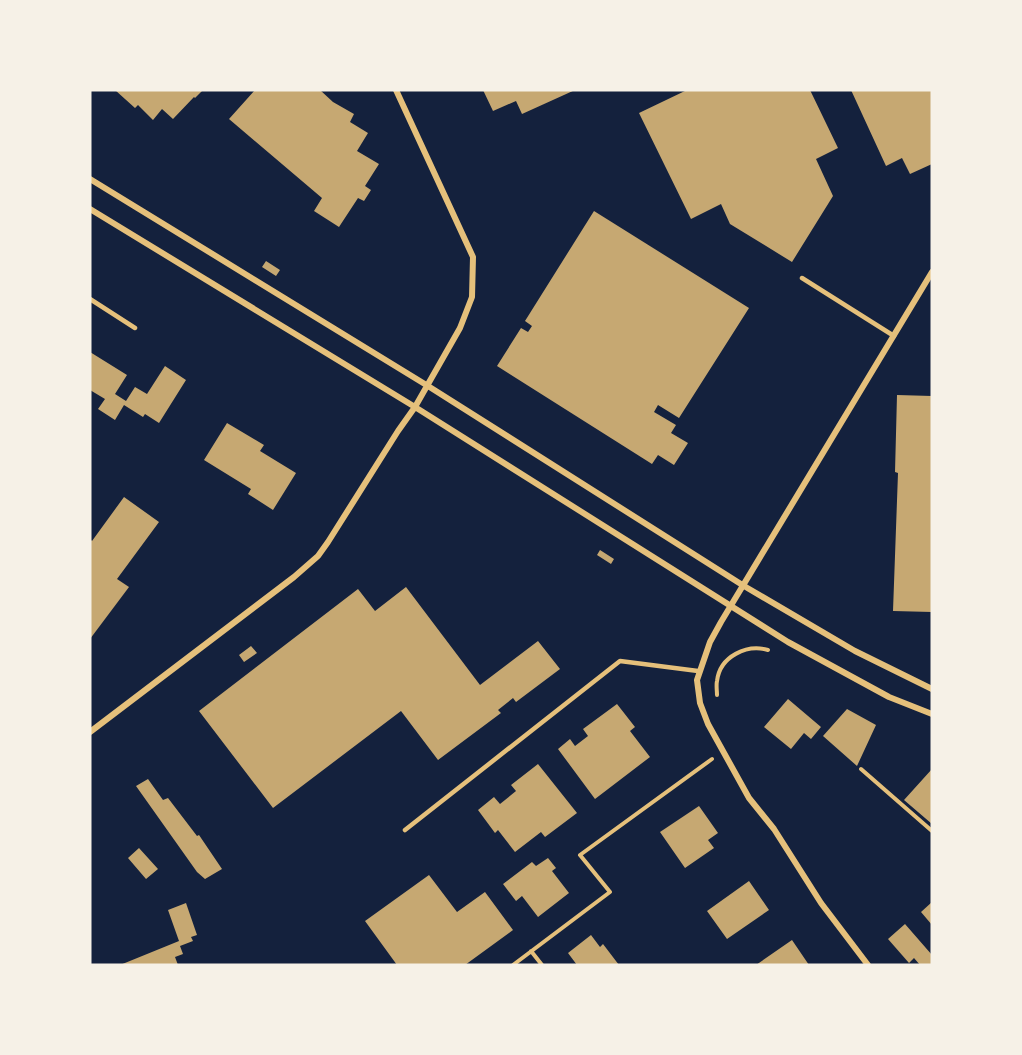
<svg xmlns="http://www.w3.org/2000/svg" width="1022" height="1055" font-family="'Fira Sans',sans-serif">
	<rect width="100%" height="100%" fill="#14213d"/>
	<!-- building -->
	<path fill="#c6a872" d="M 115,90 L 203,90 L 195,98 L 194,97 L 173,119 L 162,109 L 153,120 L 138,105 L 135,108 Z
		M 255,90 L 320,90 L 333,102 L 354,114 L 350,122 L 368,133 L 357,151 L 379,164 L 365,186 L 371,190 L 364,201 L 358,198 L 339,227 L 314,211 L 322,198 L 229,119 Z
		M 483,90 L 575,90 L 522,114 L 516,101 L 493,111 Z
		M 687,90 L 810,90 L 838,148 L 816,159 L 833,196 L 792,262 L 730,224 L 721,204 L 691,219 L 639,113 Z
		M 851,90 L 932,90 L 932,164 L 910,174 L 902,158 L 886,166 Z
		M 594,211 L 749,308 L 679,418 L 658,405 L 654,412 L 676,425 L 671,433 L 688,443 L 674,465 L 658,455 L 652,464 L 497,366 L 521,328 L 528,332 L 532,326 L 525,321 Z
		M 266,261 L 280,270 L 276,276 L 262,267 Z
		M 90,352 L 127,375 L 115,394 L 126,401 L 135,387 L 147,394 L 165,366 L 186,380 L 159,423 L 145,414 L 143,417 L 124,405 L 115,420 L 98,409 L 105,399 L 90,390 Z
		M 897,395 L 932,396 L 932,612 L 893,611 L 898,473 L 895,472 Z
		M 227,423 L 264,445 L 260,451 L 296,473 L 273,510 L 248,494 L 251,489 L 204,460 Z
		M 124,497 L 159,522 L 117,579 L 129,587 L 90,639 L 90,539 L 92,541 Z
		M 600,550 L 614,559 L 611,564 L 597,555 Z
		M 406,587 L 480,685 L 538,641 L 560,669 L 516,702 L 513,698 L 498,710 L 501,713 L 438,760 L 401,711 L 273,808 L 199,711 L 358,589 L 375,611 Z
		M 251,646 L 257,653 L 244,662 L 239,655 Z
		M 788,699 L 821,727 L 811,739 L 804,733 L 791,749 L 764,727 Z
		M 617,704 L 635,727 L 630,731 L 650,757 L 595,799 L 558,749 L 570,739 L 575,746 L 588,736 L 583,729 Z
		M 847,709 L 876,725 L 857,766 L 823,736 Z
		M 538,764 L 577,813 L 545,837 L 541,832 L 515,852 L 498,830 L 495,833 L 478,810 L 494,797 L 500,804 L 516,791 L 511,785 Z
		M 932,769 L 932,824 L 904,800 Z
		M 148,779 L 163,800 L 168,798 L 197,836 L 199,835 L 222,869 L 205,879 L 197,872 L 136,786 Z
		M 699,806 L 718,833 L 708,840 L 714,848 L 685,868 L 660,832 Z
		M 139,848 L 158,869 L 146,879 L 128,858 Z
		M 548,858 L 556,868 L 552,871 L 569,893 L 538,917 L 522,896 L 516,901 L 503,884 L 532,862 L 536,866 Z
		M 429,875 L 457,912 L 485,892 L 513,930 L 465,965 L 397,965 L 365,921 Z
		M 749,881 L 769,910 L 727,939 L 707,911 Z
		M 932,902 L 932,925 L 921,912 Z
		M 186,903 L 197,935 L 191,937 L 193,941 L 180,946 L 183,954 L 175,957 L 178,965 L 120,965 L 179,941 L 168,910 Z
		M 905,924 L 932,955 L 932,965 L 920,965 L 914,958 L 909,963 L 888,939 Z
		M 591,935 L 600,947 L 603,944 L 619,965 L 577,965 L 568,953 Z
		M 792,940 L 809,965 L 756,965 Z"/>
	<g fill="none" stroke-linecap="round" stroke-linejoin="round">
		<!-- path -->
		<path stroke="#e5c07b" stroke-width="4" d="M 717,695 C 717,691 716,685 717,681 C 720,656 747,644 768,650
			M 861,769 L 932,831
			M 531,951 L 542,965
			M 513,965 L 610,892 L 580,855 L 712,759"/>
		<!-- service -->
		<path stroke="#e5c07b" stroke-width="4.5" d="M 802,278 L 894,336
			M 90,299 L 135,328
			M 405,830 L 620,661 L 698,671"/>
		<!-- minor -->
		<path stroke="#e5c07b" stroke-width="6" d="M 90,179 L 428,386 L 744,586 L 855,651 L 932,689
			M 90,209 L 415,407 L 788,642 L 889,697 L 932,714
			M 90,732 L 294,577 L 318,556 L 328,542 L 398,431 L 415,407 L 460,328 L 472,297 L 473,257 L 396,90
			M 868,965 L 821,903 L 774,829 L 749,798 L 708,724 L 700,703 L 697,680 L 710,642 L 721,622 L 932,272"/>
	</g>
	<!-- border -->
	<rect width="1022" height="1055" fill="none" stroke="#f6f1e7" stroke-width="183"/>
</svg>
